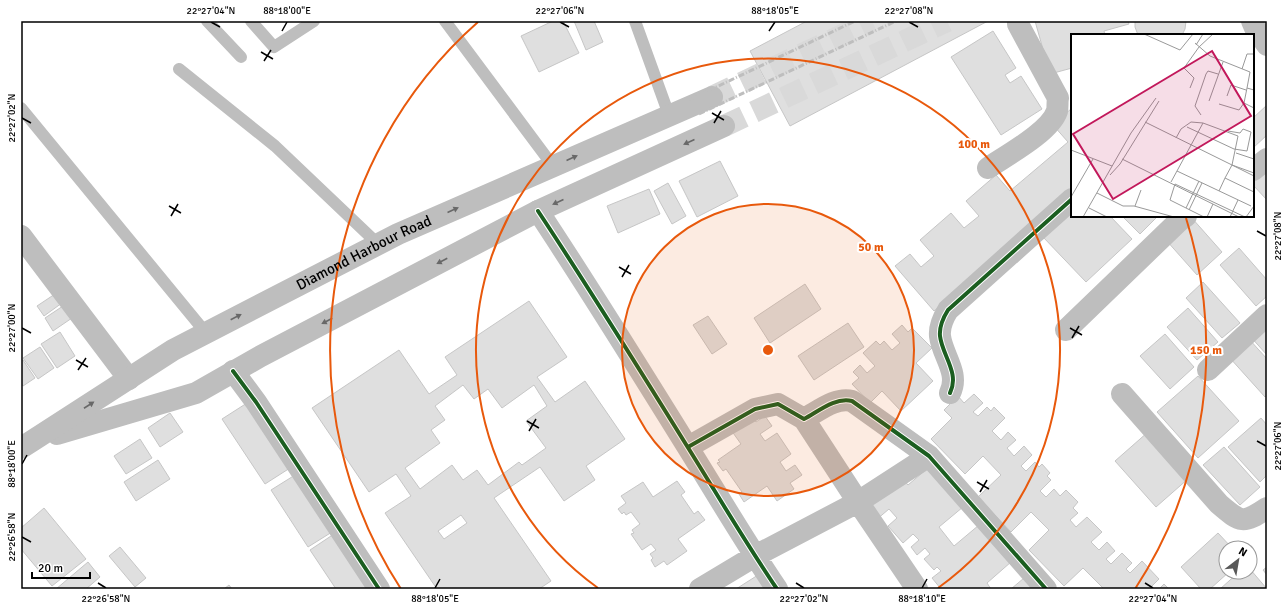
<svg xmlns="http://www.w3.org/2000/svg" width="1288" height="610" font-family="Signika,sans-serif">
	<rect width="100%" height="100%" fill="#fff"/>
	<!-- building -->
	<path fill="#dfdfdf" stroke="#c6c6c6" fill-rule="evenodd" d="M 553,21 L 563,21 L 579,53 L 539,72 L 521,36 Z
		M 574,21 L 594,21 L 603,42 L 586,50 Z
		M 807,21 L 988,21 L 790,126 L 750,51 Z
		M 1035,21 L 1128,21 L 1129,24 L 1104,31 L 1105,35 L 1072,35 L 1072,68 L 1050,74 Z
		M 1135,21 L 1186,21 L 1185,29 L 1182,35 L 1138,35 L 1135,27 Z
		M 993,31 L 1016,68 L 1005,75 L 1010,83 L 1021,76 L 1042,109 L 1001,135 L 951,57 Z
		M 1267,105 L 1267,135 L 1253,148 L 1253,118 Z
		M 1072,108 L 1072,191 L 934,311 L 895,266 L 910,254 L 921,267 L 934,256 L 920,240 L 951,213 L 964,228 L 979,216 L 966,201 L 996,175 L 1010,191 L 1068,142 L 1053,125 Z
		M 720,161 L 738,196 L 697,217 L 679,181 Z
		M 1267,168 L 1267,200 L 1253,185 L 1253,180 Z
		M 668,183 L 686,216 L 672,224 L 654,191 Z
		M 649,189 L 660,214 L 618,233 L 607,206 Z
		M 1072,209 L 1072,216 L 1110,216 L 1132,239 L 1086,282 L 1043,237 Z
		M 1122,216 L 1158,216 L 1140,234 Z
		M 1191,217 L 1222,252 L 1197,275 L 1166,240 Z
		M 1239,248 L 1267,280 L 1267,296 L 1256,306 L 1220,265 Z
		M 1203,282 L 1240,323 L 1222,338 L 1186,298 Z
		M 805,284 L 821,309 L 770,343 L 754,318 Z
		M 55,294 L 62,303 L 44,316 L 37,306 Z
		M 529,301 L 567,357 L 537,377 L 555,402 L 585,381 L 625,439 L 586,466 L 595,480 L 564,501 L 540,467 L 494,498 L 551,581 L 539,589 L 437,589 L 385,513 L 411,496 L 396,474 L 369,492 L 312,408 L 399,350 L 429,394 L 457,375 L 445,357 ZM 463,385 L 474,399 L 488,389 L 502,408 L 534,385 L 547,406 L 526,421 L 546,448 L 522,465 L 519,462 L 488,485 L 477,470 L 463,480 L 452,465 L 420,489 L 405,468 L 440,443 L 431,430 L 445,420 L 435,406 ZM 461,515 L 467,523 L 444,539 L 438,531 Z
		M 63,306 L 72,318 L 53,331 L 45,318 Z
		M 1188,308 L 1218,342 L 1197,360 L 1167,327 Z
		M 708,316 L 727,344 L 712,354 L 693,325 Z
		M 1267,320 L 1267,355 L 1249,335 Z
		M 848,323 L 864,347 L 814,380 L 798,356 Z
		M 902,325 L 908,332 L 912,328 L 932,348 L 916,363 L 933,381 L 901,411 L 882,391 L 870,403 L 852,384 L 859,378 L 853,372 L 860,365 L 867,373 L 875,366 L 863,353 L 876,341 L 880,345 L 884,341 L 892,350 L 900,343 L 892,334 Z
		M 60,332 L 75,356 L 57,368 L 41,344 Z
		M 1165,334 L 1194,367 L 1170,389 L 1140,356 Z
		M 1249,339 L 1267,359 L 1267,395 L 1265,397 L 1229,357 Z
		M 40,347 L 54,368 L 38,379 L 23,358 Z
		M 23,360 L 35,378 L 23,386 L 21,383 L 21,361 Z
		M 1198,376 L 1239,421 L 1198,458 L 1157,412 Z
		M 974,394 L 983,403 L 973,412 L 978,416 L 987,407 L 991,411 L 994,407 L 1005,418 L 992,431 L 1001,440 L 1008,432 L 1016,440 L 1007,448 L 1014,456 L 1024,446 L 1032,455 L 1021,466 L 1026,471 L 1035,462 L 1039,467 L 1042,464 L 1050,473 L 1047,476 L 1051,480 L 1040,491 L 1046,497 L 1054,489 L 1060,496 L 1066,490 L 1078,502 L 1073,508 L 1078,513 L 1070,520 L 1076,527 L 1087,517 L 1102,532 L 1091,542 L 1099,550 L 1107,542 L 1115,551 L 1106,559 L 1111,564 L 1122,553 L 1132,563 L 1126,569 L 1130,573 L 1142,561 L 1159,579 L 1149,589 L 1104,589 L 1083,568 L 1064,586 L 1029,550 L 1049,530 L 1031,512 L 1011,532 L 978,497 L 1001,475 L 983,456 L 965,474 L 931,439 L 952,418 L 944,410 L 958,396 L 964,403 Z
		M 247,403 L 290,468 L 265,484 L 222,419 Z
		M 170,413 L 183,432 L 160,447 L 148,428 Z
		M 752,416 L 756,422 L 765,416 L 772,426 L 760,434 L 765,441 L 777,433 L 791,454 L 780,462 L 786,471 L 795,465 L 802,475 L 790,483 L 794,489 L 777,501 L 767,486 L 744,502 L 739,494 L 742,492 L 726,469 L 723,471 L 717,463 L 720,462 L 718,460 L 741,444 L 731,430 Z
		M 1261,418 L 1267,425 L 1267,475 L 1260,482 L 1228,447 Z
		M 1148,432 L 1189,478 L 1156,507 L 1115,461 Z
		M 140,439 L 152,458 L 126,474 L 114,456 Z
		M 1224,447 L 1260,487 L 1240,505 L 1203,465 Z
		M 158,460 L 170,479 L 136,501 L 124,482 Z
		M 929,467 L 963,507 L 939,527 L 954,546 L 979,525 L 1011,562 L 987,583 L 991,589 L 941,589 L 932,578 L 941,571 L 937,567 L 934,570 L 924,559 L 930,554 L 925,548 L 917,555 L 911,547 L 919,540 L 913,534 L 903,543 L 888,526 L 897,518 L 889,509 L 876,520 L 865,508 L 902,478 L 908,485 Z
		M 295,475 L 332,532 L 308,547 L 271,490 Z
		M 677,481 L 685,492 L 681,495 L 694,514 L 698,511 L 705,520 L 678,539 L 687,551 L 667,565 L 664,561 L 655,567 L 651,560 L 653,558 L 650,554 L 656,550 L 651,544 L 642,550 L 631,534 L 634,533 L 632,530 L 640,524 L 631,512 L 626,515 L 624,512 L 622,514 L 618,509 L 626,503 L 621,496 L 643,482 L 653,497 Z
		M 44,508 L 86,559 L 52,586 L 21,549 L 21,528 Z
		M 1218,533 L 1232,548 L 1226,548 L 1226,572 L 1229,572 L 1210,589 L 1201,589 L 1181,567 Z
		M 334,534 L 370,589 L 336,589 L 310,550 Z
		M 120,547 L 146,578 L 135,587 L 109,556 Z
		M 88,562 L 100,577 L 86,589 L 56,589 Z
		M 1267,567 L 1267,575 L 1263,570 Z
		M 1250,569 L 1267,589 L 1220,589 L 1239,572 L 1250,572 Z
		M 758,575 L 768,589 L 736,589 Z
		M 1024,578 L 1034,589 L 1011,589 Z
		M 1164,584 L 1169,589 L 1159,589 Z
		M 229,585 L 232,589 L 224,589 Z"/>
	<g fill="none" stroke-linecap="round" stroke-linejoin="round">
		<!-- highway-tunnel -->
		<path stroke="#d9d9d9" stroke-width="22" stroke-dasharray="22 11" stroke-linecap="butt" d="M 712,97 L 872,21
			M 724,126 L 947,21"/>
		<!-- lane -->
		<path stroke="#bebebe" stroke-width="12" d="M 207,21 L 241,57
			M 251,21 L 274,47 L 314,21
			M 445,21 L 553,166
			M 635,21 L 669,115
			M 179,69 L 275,146 L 378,244
			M 21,108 L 206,333"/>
		<!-- street -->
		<path stroke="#bebebe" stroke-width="22" d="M 1252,21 L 1255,28 L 1267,45
			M 988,168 C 1007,155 1050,132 1057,111 C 1058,107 1057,102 1058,98 L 1018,24 L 1018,21
			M 1253,170 L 1267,159
			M 538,211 C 589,288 638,367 687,446 C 717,494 745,542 777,589
			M 21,236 L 129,379
			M 1066,330 L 1179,221 L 1186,216
			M 1208,370 L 1267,315
			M 233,371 L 256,402 L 379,589
			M 950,393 C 960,373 942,355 940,336 C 939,326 943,318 948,310 L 1072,199
			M 1122,394 L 1219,504 C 1241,523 1243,524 1267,508
			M 804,419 L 858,502 L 917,589
			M 688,447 L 755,409 L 778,404 L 804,419 C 819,411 835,397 852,401 L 929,456 L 1046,589
			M 700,589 L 755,556 L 858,502 L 929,456"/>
		<!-- highway -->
		<g stroke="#bebebe" stroke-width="22">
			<path d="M 57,434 L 196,393 L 261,356 L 538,211 L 724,126"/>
			<path id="s1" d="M 21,448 L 32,441 L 173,350 L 398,234 L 712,97"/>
		</g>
		<!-- rail -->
		<path stroke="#bebebe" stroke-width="3" stroke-dasharray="6 2 1 2" stroke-linecap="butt" d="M 689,100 L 855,21
			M 699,114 L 896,21"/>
		<defs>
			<path id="cycleway" d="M 538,211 C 589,288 638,367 687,446 C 717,494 745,542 777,589
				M 233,371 L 256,402 L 379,589
				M 950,393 C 960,373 942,355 940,336 C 939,326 943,318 948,310 L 1072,199
				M 688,447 L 755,409 L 778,404 L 804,419 C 819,411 835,397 852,401 L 929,456 L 1046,589"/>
		</defs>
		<!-- cycleway casing -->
		<use href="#cycleway" stroke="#fff" stroke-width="6"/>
		<!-- cycleway -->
		<use href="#cycleway" stroke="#1b5e20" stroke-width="4"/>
	</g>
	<!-- one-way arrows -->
	<defs><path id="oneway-solid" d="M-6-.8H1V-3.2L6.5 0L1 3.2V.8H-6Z"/></defs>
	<g fill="#686868">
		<use href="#oneway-solid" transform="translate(689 142) rotate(156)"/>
		<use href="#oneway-solid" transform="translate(572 158) rotate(-24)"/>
		<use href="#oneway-solid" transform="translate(558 202) rotate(156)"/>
		<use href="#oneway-solid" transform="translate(453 210) rotate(-24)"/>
		<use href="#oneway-solid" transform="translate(442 261) rotate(152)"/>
		<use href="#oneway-solid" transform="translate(236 317) rotate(-27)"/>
		<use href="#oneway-solid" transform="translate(327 321) rotate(152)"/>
		<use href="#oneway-solid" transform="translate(89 405) rotate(-33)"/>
	</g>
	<!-- ticks -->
	<path fill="none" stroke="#000" stroke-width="1.5" d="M 211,22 L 220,27M 560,22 L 569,27M 909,22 L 918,27M 282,31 L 287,22M 769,31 L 775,22M 261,52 L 273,59M 264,61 L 271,50M 712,113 L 724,120M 22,118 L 31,123M 714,123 L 721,111M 169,206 L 181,213M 171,216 L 178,204M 1257,231 L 1266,236M 619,267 L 631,274M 622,277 L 629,265M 22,328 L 31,333M 1070,328 L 1082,335M 1072,338 L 1079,326M 76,360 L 88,367M 78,370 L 86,358M 527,421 L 539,428M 529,431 L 536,419M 1257,441 L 1266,446M 22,464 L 27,455M 977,482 L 989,489M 980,492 L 987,480M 22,537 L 31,542M 98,583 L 106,588M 796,583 L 804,588M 1145,583 L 1153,588M 435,588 L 440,579M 922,588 L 927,579"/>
	<!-- distance rings -->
	<circle cx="768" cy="350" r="146" fill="#e8590c" fill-opacity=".12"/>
	<g fill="none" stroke="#e8590c" stroke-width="2">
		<circle cx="768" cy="350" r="146"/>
		<path d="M598 588A292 292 0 1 1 938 588"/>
		<path d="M401 589A438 438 0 0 1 478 22M1186 218A438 438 0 0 1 1135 589"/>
	</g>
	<g text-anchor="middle" stroke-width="4" stroke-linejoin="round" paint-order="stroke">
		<!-- street labels -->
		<g font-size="15" fill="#000" stroke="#fff">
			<text dy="5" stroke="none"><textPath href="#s1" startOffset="395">Diamond Harbour Road</textPath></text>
		</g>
	</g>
	<!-- overview -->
	<g transform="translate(1071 34)">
		<rect width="183" height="183" fill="#fff"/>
		<path fill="none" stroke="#999" stroke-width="1" d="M 73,0 L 109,16 L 122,0M 124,9 L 139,22 L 179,38 L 176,54 L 183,56M 125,11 L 132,0M 171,35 L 176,20 L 183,20M 119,54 L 123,44 L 113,34 L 128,13 L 142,0M 176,54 L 173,69 L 183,74M 156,62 L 160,51 L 175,56M 138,67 L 152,28M 148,70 L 168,76 L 173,69M 130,81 L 124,72 L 135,40 L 137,37 L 147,40M 74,88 L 161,131 L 154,144 L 183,158M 116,93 L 163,115 L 176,117 L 180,98 L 172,95 L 169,99 L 157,97M 105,104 L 110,95 L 120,88 L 132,89 L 167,102M 0,116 L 41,132M 165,119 L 183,125M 51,125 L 168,183M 161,131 L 167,102M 161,131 L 183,142M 161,131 L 183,139M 106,137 L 180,172M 39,141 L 49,130 L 88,67M 100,148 L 132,89M 104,150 L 174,183M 104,150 L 99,166 L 133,183M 148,157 L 154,144M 26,159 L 52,172 L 63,172 L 103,183M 0,163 L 22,125M 64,172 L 70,156M 18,174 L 36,183M 115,174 L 128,147M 118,176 L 131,149M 12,183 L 60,99 L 85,64M 136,183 L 142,170M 159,183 L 167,166M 175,183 L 183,172"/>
		<path fill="#c2185b" fill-opacity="0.15" stroke="#c2185b" stroke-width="2" d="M 141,17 L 180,82 L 42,165 L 2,100 Z"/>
		<rect width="183" height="183" fill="none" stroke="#000" stroke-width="2"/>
	</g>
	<circle cx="768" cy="350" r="6" fill="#e8590c" stroke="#fff" stroke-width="2"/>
	<g font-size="12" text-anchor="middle" font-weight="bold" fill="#e8590c" stroke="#fff" stroke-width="4" stroke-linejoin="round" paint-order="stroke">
		<text x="974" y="148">100 m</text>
		<text x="871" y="251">50 m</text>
		<text x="1206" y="354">150 m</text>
	</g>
	<!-- border -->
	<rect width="1288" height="610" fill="none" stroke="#ffffff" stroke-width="44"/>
	<!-- north arrow -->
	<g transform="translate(1238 560) rotate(31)"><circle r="19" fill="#ffffff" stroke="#999999"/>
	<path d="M0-3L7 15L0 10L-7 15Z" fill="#595959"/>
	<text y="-6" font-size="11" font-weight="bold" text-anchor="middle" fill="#000000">N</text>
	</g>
	<!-- scale -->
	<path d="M32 572v6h58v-6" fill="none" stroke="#000000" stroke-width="2"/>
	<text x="38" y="572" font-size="12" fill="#000000" stroke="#ffffff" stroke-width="3" paint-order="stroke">20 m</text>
	<rect x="22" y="22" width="1244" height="566" fill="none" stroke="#000" stroke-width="1.5"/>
	<g font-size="10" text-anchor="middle" fill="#000">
		<text x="211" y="14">22°27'04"N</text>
		<text x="287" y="14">88°18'00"E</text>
		<text x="560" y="14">22°27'06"N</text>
		<text x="775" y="14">88°18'05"E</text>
		<text x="909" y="14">22°27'08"N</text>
		<text transform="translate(11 118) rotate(-90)" y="4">22°27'02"N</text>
		<text transform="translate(1277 236) rotate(-90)" y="4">22°27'08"N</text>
		<text transform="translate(11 328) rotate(-90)" y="4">22°27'00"N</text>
		<text transform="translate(1277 446) rotate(-90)" y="4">22°27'06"N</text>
		<text transform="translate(11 464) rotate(-90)" y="4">88°18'00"E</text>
		<text transform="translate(11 537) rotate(-90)" y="4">22°26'58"N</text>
		<text x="106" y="602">22°26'58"N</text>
		<text x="435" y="602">88°18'05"E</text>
		<text x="804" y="602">22°27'02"N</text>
		<text x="922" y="602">88°18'10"E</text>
		<text x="1153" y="602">22°27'04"N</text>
	</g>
</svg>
